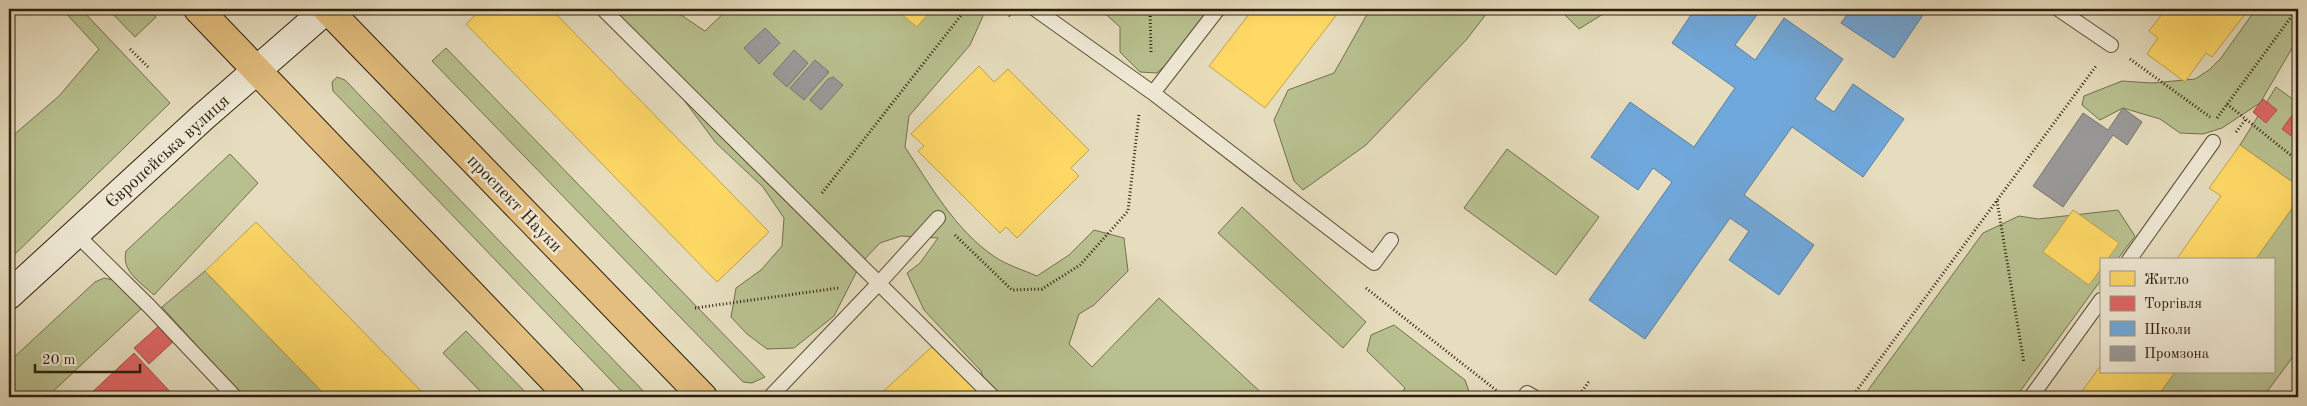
<svg xmlns="http://www.w3.org/2000/svg" width="2307" height="406" font-family="'Old Standard TT',serif">
	<rect width="100%" height="100%" fill="#e6ddbe"/>
	<filter id="stains"><feTurbulence type="fractalNoise" baseFrequency=".004" numOctaves="4"/><feColorMatrix values="0 0 0 0 .2 0 0 0 0 .09 0 0 0 0 .02 0 0 0 .5 -.17"/></filter>
	<radialGradient id="worn" r=".72"><stop offset=".6" stop-color="#630" stop-opacity="0"/><stop offset="1" stop-color="#630" stop-opacity=".3"/></radialGradient>
	<!-- green -->
	<path fill="#b8c08f" stroke="#736f4e" d="M 62,9 L 81,9 L 170,103 L 9,260 L 9,139 L 59,96 L 99,49 Z
		M 108,9 L 149,9 L 156,17 L 135,37 Z
		M 616,9 L 672,9 L 705,31 L 728,9 L 978,9 L 983,16 L 970,45 L 909,116 L 905,147 C 930,185 956,231 995,257 C 1007,265 1023,270 1037,276 L 1069,255 L 1094,230 L 1124,238 L 1128,271 L 1094,305 L 1079,314 L 1069,344 L 1092,367 L 1159,298 L 1266,397 L 989,397 L 981,371 L 924,310 L 907,273 L 920,263 L 938,238 L 901,236 L 880,243 L 861,263 L 834,316 L 794,348 L 767,349 L 747,334 L 731,317 L 736,288 L 761,270 L 782,246 L 784,218 L 763,187 L 716,143 Z
		M 1100,9 L 1208,9 L 1171,60 L 1157,73 L 1140,72 L 1120,52 L 1120,27 Z
		M 1370,9 L 1490,9 L 1467,39 L 1366,145 L 1303,190 L 1294,181 L 1274,120 L 1288,90 L 1334,73 Z
		M 1559,9 L 1611,9 L 1579,29 Z
		M 2256,9 L 2298,9 L 2298,38 L 2260,103 L 2222,128 L 2203,134 L 2180,133 L 2160,119 L 2123,108 L 2100,120 L 2082,105 L 2084,96 L 2122,81 L 2152,83 L 2195,79 L 2209,70 L 2221,58 Z
		M 446,48 L 765,377 L 752,383 L 743,382 L 432,61 Z
		M 337,77 L 345,80 L 649,397 L 627,397 L 333,91 L 332,82 Z
		M 2276,87 L 2298,103 L 2298,186 L 2240,145 Z
		M 1507,149 L 1599,217 L 1556,275 L 1464,208 Z
		M 230,154 L 258,183 L 154,295 C 140,282 121,271 126,251 Z
		M 2298,200 L 2298,350 L 2263,397 L 2157,397 L 2175,372 L 2273,372 L 2273,260 L 2255,260 Z
		M 1242,207 L 1366,322 L 1343,348 L 1218,233 Z
		M 2118,210 L 2135,236 L 2117,260 L 2101,260 L 2101,280 L 2016,397 L 1863,397 L 1983,233 L 2019,216 L 2038,219 Z
		M 205,271 L 327,397 L 243,397 L 162,307 Z
		M 104,278 L 113,280 L 142,308 L 47,397 L 9,397 L 9,362 L 95,282 Z
		M 1394,325 L 1465,380 L 1471,397 L 1399,397 L 1405,388 L 1367,351 L 1371,335 Z
		M 466,331 L 530,397 L 486,397 L 443,353 Z"/>
	<!-- homes -->
	<path fill="#ffd966" stroke="#c0a14b" d="M 482,9 L 551,9 L 769,232 L 717,282 L 466,24 Z
		M 895,9 L 932,9 L 917,27 Z
		M 1253,9 L 1341,9 L 1265,108 L 1209,66 Z
		M 2166,9 L 2249,9 L 2212,57 L 2206,53 L 2185,82 L 2147,54 L 2158,38 L 2149,31 Z
		M 979,66 L 994,82 L 1008,69 L 1089,150 L 1071,168 L 1079,176 L 1017,238 L 1006,227 L 1000,233 L 918,151 L 924,146 L 911,134 Z
		M 2240,145 L 2298,186 L 2298,200 L 2255,260 L 2176,260 L 2221,196 L 2209,188 Z
		M 2073,210 L 2119,243 L 2107,260 L 2101,260 L 2101,269 L 2089,285 L 2043,252 Z
		M 256,222 L 427,397 L 327,397 L 205,271 Z
		M 935,344 L 979,392 L 972,397 L 877,397 Z
		M 2101,365 L 2101,372 L 2175,372 L 2157,397 L 2078,397 Z"/>
	<!-- shops -->
	<path fill="#e06666" stroke="#ab504b" d="M 2263,99 L 2277,110 L 2266,123 L 2253,112 Z
		M 2296,110 L 2298,112 L 2298,141 L 2282,129 Z
		M 161,324 L 176,339 L 149,364 L 134,348 Z
		M 134,353 L 175,397 L 87,397 Z"/>
	<!-- schools -->
	<path fill="#6fa8dc" stroke="#5c7f9e" d="M 1695,9 L 1748,9 L 1757,15 L 1735,45 L 1755,60 L 1784,18 L 1843,59 L 1815,99 L 1834,112 L 1853,84 L 1904,119 L 1863,177 L 1792,127 L 1744,195 L 1814,245 L 1779,295 L 1729,260 L 1749,231 L 1730,218 L 1645,339 L 1589,300 L 1672,182 L 1653,168 L 1638,190 L 1591,157 L 1630,102 L 1694,147 L 1735,88 L 1672,43 Z
		M 1851,9 L 1927,9 L 1894,58 L 1841,23 Z"/>
	<!-- industry -->
	<path fill="#999" stroke="#79746f" d="M 765,28 L 780,43 L 759,64 L 744,48 Z
		M 794,50 L 808,63 L 787,87 L 773,74 Z
		M 815,60 L 829,72 L 804,100 L 790,88 Z
		M 833,77 L 843,85 L 821,110 L 810,100 L 828,79 Z
		M 2123,108 L 2142,122 L 2127,145 L 2113,135 L 2063,207 L 2033,186 L 2083,113 L 2108,130 Z"/>
	<g fill="none" stroke-linecap="round" stroke-linejoin="round">
		<defs>
			<path id="service" d="M 603,9 L 993,397
				M 1035,9 L 1153,93 L 1374,263 L 1391,240
				M 2058,9 L 2111,45
				M 1153,93 L 1218,9
				M 75,233 L 150,307 L 235,397
				M 2129,260 L 2213,142
				M 770,397 L 880,282 L 938,218
				M 1524,397 L 1527,393 L 1534,397
				M 2031,397 L 2101,300"/>
			<path id="secondary" d="M 9,295 L 203,117 L 327,9"/>
			<path id="primary" d="M 198,9 L 570,397
				M 327,9 L 703,397"/>
		</defs>
		<!-- service casing -->
		<use href="#service" stroke="#5c4e38" stroke-width="16"/>
		<!-- secondary casing -->
		<use href="#secondary" stroke="#2e1e0c" stroke-width="30"/>
		<!-- primary casing -->
		<use href="#primary" stroke="#2e1e0c" stroke-width="30"/>
		<!-- path -->
		<path stroke="#2e1e0c" stroke-width="3" stroke-dasharray="1 2.5" stroke-linecap="butt" d="M 1001,9 L 1010,16
			M 1150,9 L 1151,53
			M 130,49 L 149,68
			M 2130,59 L 2210,117
			M 2227,104 L 2298,161
			M 2217,118 L 2297,9
			M 2236,132 L 2246,119
			M 822,193 L 966,9
			M 1997,201 L 2024,363
			M 955,235 L 1012,290 L 1042,289 L 1080,265 L 1128,211 L 1139,114
			M 1366,288 L 1501,394
			M 695,308 L 838,288
			M 1578,397 L 1590,380
			M 1852,397 L 2096,66"/>
		<!-- service -->
		<use href="#service" stroke="#efe9d5" stroke-width="14"/>
		<!-- secondary -->
		<use href="#secondary" stroke="#efe9d5" stroke-width="28"/>
		<!-- primary -->
		<use href="#primary" stroke="#e3be7f" stroke-width="28"/>
	</g>
	<g text-anchor="middle" stroke-width="5" stroke-linejoin="round" paint-order="stroke">
		<!-- street labels -->
		<g font-size="18" fill="#2e1e0c" stroke="#efe9d5">
			<text transform="translate(167 151) rotate(-42)" y="6">Європейська вулиця</text>
			<text transform="translate(515 203) rotate(46)" y="6">проспект Науки</text>
		</g>
	</g>
	<!-- margin -->
	<rect width="2307" height="406" fill="none" stroke="#e6ddbe" stroke-width="30"/>
	<rect x="10" y="10" width="2287" height="386" fill="none" stroke="#2e1e0c" stroke-width="2.5"/>
	<rect x="15" y="15" width="2277" height="376" fill="none" stroke="#2e1e0c"/>
	<!-- legend -->
	<rect x="2100" y="258" width="175" height="115" fill="#efe9d5" stroke="#a29885"/>
	<rect x="2110" y="271" width="25" height="15" fill="#ffd966" stroke="#a29885"/>
	<text x="2144" y="284" font-size="15" fill="#2e1e0c">Житло</text>
	<rect x="2110" y="296" width="25" height="15" fill="#e06666" stroke="#a29885"/>
	<text x="2144" y="308" font-size="15" fill="#2e1e0c">Торгівля</text>
	<rect x="2110" y="321" width="25" height="15" fill="#6fa8dc" stroke="#a29885"/>
	<text x="2144" y="334" font-size="15" fill="#2e1e0c">Школи</text>
	<rect x="2110" y="346" width="25" height="15" fill="#999999" stroke="#a29885"/>
	<text x="2144" y="358" font-size="15" fill="#2e1e0c">Промзона</text>
	<!-- scale -->
	<path d="M35 364v8h105v-8" fill="none" stroke="#2e1e0c" stroke-width="2.5"/>
	<text x="42" y="364" font-size="15" fill="#2e1e0c" stroke="#efe9d5" stroke-width="4" paint-order="stroke">20 m</text>
	<rect width="100%" height="100%" filter="url(#stains)"/>
	<rect width="100%" height="100%" fill="url(#worn)"/>
</svg>
